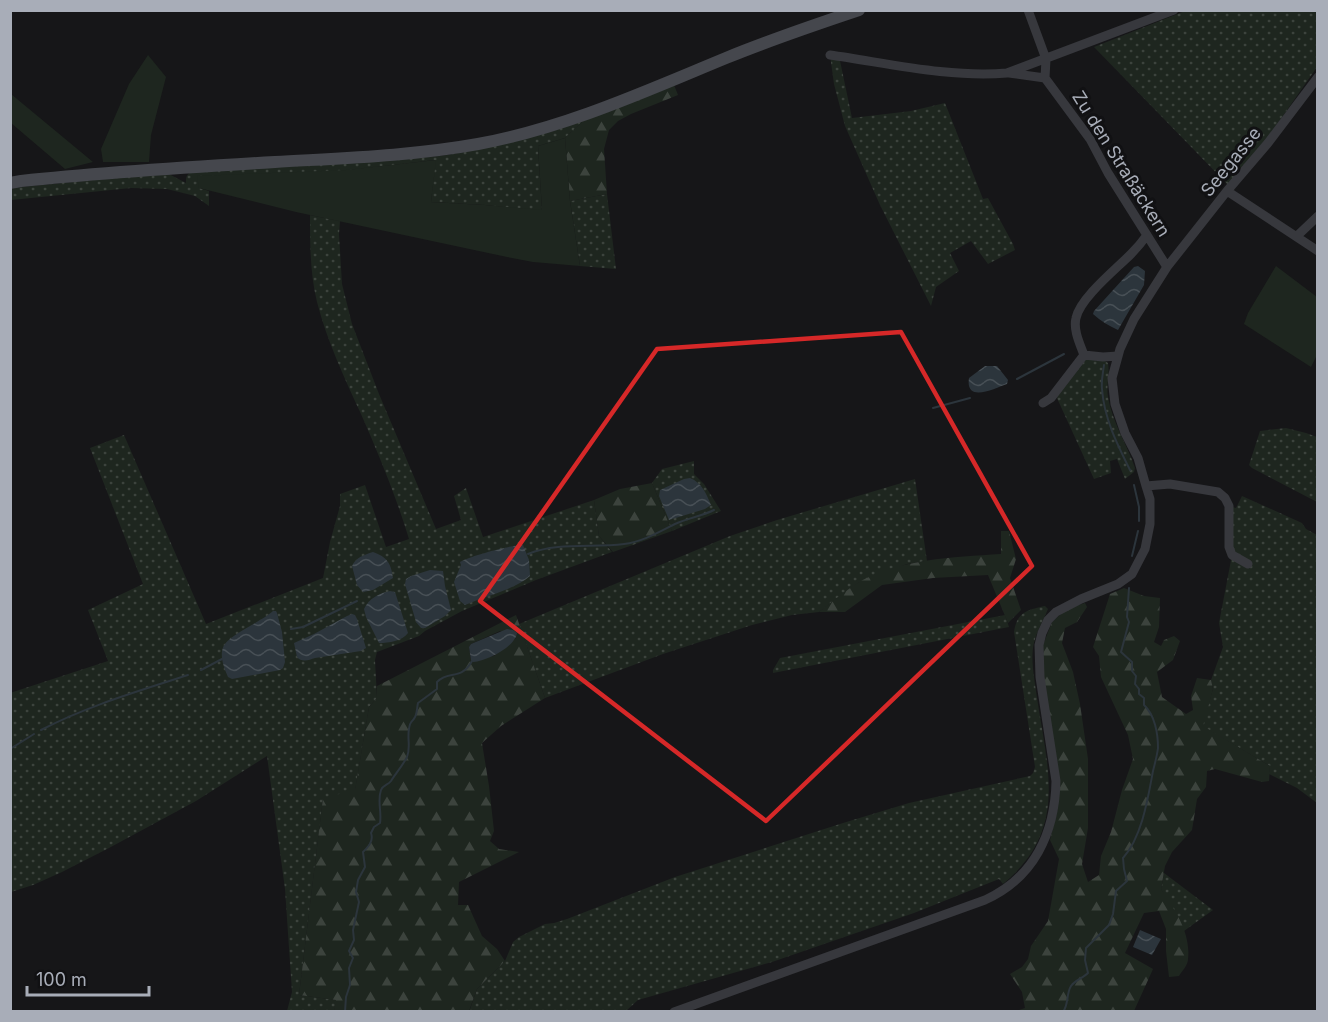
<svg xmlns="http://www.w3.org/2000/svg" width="1328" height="1022" font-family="Inter,sans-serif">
	<defs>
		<pattern id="grass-dots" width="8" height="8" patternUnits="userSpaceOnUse" patternTransform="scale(1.5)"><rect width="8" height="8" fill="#1e261f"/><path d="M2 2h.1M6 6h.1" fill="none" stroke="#3c433d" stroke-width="1.8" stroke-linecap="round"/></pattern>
		<pattern id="forest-firs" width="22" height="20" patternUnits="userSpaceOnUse" patternTransform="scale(1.5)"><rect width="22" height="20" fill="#1e261f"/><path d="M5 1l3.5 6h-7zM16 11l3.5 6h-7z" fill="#3c433d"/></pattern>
		<pattern id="water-waves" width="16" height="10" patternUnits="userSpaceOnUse" patternTransform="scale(1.5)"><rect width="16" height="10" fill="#2c353c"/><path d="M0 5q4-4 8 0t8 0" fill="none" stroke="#485056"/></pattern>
	</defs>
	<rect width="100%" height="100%" fill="#161618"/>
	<!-- grass -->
	<path fill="url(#grass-dots)" d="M 1185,11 L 1317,11 L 1317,67 L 1232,189 L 1094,47 Z
		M 830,55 L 839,56 L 852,118 L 911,111 L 945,103 L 983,199 L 988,198 L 1013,244 L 1015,250 L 988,264 L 971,241 L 950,253 L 959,271 L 936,287 L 931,306 L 880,205 L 845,126 L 834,84 Z
		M 583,121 L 565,138 L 538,146 L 542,211 L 485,205 L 431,202 L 435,160 L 199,188 L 209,191 L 209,206 L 195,196 L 167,189 L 131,188 L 11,200 L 11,189 L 22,187 L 167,173 L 186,183 C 186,177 186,175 191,172 L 440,156 C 489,149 536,136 583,121 Z
		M 607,194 L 616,269 L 580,266 L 570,201 Z
		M 310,215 L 340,221 L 339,234 L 342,284 L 352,324 L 379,394 L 436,529 L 461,520 L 454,496 L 466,488 L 483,537 L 594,500 L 599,536 L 612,552 L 536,580 L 462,611 L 425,631 L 419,636 L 377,652 L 375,660 L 377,698 L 369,707 L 355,791 L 323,799 L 299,995 L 337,1000 L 334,1011 L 287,1011 L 292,992 L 285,889 L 267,756 L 196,801 L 109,848 L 62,872 L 33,885 L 11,892 L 10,693 L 108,661 L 88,610 L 143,584 L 90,448 L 124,435 L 206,624 L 323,578 L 330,542 L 340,506 L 340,494 L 365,485 L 386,547 L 409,539 C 396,496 379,455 361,414 C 344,377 327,341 317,302 C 310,273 310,244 310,215 Z
		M 1086,359 L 1105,361 L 1108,363 C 1110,375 1106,385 1108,397 C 1112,422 1127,444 1135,468 L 1134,472 L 1125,479 L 1117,459 L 1110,461 L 1111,473 L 1094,479 L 1056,396 Z
		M 1286,428 L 1306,433 L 1317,437 L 1317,502 L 1252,468 L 1249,465 L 1260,431 Z
		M 694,461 L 694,474 L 704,484 L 721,511 L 672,531 L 652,483 L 662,469 Z
		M 915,479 L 927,561 L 907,564 L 882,573 L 858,583 L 836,599 L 819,612 L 792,615 L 752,625 L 663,654 L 545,698 L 519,624 L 730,536 L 777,520 Z
		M 1242,496 L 1302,523 L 1306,529 L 1317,535 L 1317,803 L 1297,788 L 1269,774 L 1270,766 L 1202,726 L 1213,689 L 1211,680 L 1223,647 L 1219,623 L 1232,555 L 1229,506 L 1236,508 Z
		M 1045,606 L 1048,609 C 1043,621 1035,634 1033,648 C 1031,664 1035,682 1037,698 C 1048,771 1068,830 1003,884 L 999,879 L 914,913 L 772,962 L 638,1000 L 626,1011 L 469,1012 L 477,989 L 505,961 L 513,942 L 519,937 L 545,924 L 554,923 L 567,919 L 675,877 L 843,823 L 909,803 L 1030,776 L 1033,773 L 1035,767 L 1014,632 C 1017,612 1027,610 1045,606 Z
		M 1005,615 L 1009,627 L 773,673 L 773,670 L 780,658 Z
		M 1164,873 L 1213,910 L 1184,931 L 1161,889 Z"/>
	<!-- forest -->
	<path fill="url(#forest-firs)" fill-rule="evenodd" d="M 674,85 L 678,95 L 631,114 L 618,121 L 609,130 L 604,149 L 607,194 L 570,201 L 565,138 L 583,121 Z
		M 652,483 L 672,531 L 613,552 L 599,536 L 594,500 L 620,489 Z
		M 1001,531 L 1009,531 L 1016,559 L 1010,578 L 1021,610 L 1008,623 L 988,575 L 933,578 L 882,585 L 845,612 L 819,612 C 831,602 843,593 856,584 C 897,559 954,557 1001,554 Z
		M 1124,588 L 1144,596 L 1160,598 L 1159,627 L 1154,642 L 1161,646 L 1164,640 L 1174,636 L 1180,641 L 1173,660 L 1157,672 L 1162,697 L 1186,714 L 1193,710 L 1191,696 L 1197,678 L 1211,680 L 1213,689 L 1203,726 L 1270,766 L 1269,781 L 1262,782 L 1215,769 L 1207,771 L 1206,787 L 1197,799 L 1192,830 L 1172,852 L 1165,866 L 1161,889 C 1175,910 1191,933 1188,959 C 1188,965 1182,971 1179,976 L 1169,977 L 1166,951 L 1166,929 L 1159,911 L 1144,913 L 1125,953 L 1153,969 L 1134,1011 L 1016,1011 L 1025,1008 L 1022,992 L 1010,974 L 1022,967 L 1028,959 L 1031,946 L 1048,921 L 1059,859 L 1050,840 L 1058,808 L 1058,768 L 1042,667 L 1043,645 L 1052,622 L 1068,608 L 1085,603 L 1087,607 L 1077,622 L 1065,628 L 1062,643 L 1073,672 L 1080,704 L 1088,759 L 1088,828 L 1082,864 L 1088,882 L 1099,875 L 1101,856 L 1111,832 L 1122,790 L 1133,759 L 1128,735 L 1101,677 L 1099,656 L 1093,647 L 1110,594 Z
		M 516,615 L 545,698 L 501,726 L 482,743 L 489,786 L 494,831 L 490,841 L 499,849 L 519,852 L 459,882 L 458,905 L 468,905 L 482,936 L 497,949 L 505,961 L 477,989 L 469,1011 L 334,1011 L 336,1000 L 299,995 L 323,798 L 355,790 L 369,707 L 377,698 L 377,686 ZM 500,631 L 516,638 L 494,656 L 471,660 L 469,647 L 471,644 Z"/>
	<!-- green -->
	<path fill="#1e261f" d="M 148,55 L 166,77 L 151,135 L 149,162 L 103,162 L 101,149 L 129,84 Z
		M 11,94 L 93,162 L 65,169 L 11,123 Z
		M 565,138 L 570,201 L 580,266 L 533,262 L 507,257 L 296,212 L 199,188 L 197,176 L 346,170 L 436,160 L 431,202 L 485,205 L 542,210 L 538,146 Z
		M 1276,266 L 1317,297 L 1317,355 L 1311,367 L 1244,324 L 1248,313 Z"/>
	<!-- water -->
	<path fill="url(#water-waves)" d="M 1138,266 L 1145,271 L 1144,285 L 1118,330 C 1109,326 1101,321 1093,314 L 1094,311 L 1134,267 Z
		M 985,366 L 997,366 L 1008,380 L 1007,384 C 995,388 965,404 969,378 Z
		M 690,478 C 702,483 706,493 711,505 L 705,509 L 669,520 L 659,496 L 660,490 L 684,479 Z
		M 523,545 L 529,560 L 530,576 C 514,590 485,596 465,605 L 460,601 L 454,582 L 461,565 L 460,562 C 470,556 511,545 523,545 Z
		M 373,552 C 387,557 391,563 393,578 L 373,590 L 363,592 L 357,585 L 352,566 C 356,557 364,555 373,552 Z
		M 430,570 L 443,571 L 445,586 L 451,610 L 445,616 L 425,628 L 421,628 L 416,622 L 405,584 L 406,579 L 411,576 Z
		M 390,591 L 395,592 L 408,633 C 402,641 389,643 379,643 L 366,617 L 364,609 C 369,598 380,593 390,591 Z
		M 273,611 L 276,611 L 277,613 L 282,632 L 285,662 L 283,668 L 280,670 L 232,679 L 228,677 C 224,668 218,653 225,644 C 232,634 262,621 273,611 Z
		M 352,614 L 355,615 L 357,619 L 366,648 L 361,651 L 315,658 C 309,660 302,663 297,657 L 294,643 L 314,634 L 347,616 Z
		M 507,629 L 513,630 L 517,633 C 515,647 487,661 473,662 L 471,660 L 469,647 L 471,644 Z
		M 1140,930 L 1161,939 L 1152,955 L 1133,947 Z"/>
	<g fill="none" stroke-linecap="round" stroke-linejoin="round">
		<!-- stream -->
		<path stroke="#2c353c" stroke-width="2" d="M 1104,365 C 1103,373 1101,381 1102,389 C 1104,418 1117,444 1130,470
			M 1017,379 L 1064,354
			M 933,408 L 970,398
			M 1134,485 L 1139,507 L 1139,521
			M 528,554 C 558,542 592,548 624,544 C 642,542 659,532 675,524 C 688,518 702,516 714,510
			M 1132,556 L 1138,531
			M 291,629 L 303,627 L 357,601
			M 201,670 L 222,659
			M 41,730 C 87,706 139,691 188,675
			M 10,749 L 34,734
			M 345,1012 L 346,997 L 350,985 L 349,968 L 353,958 L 349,951 L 354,940 L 353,930 L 359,902 L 356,892 L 358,880 L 365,867 L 363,852 C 368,847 374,841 371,833 L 374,827 L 380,823 C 382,812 377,801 381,790 C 383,785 388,785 391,781 C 396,773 403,765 407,757 C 411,747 407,739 409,729 C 410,720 412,723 415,717 C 417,714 417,707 418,703 L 437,689 L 437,682 C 448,670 461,681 472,661
			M 1063,1012 C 1069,1004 1066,994 1071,986 C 1075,980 1083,978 1088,973 L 1085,960 L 1086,948 L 1109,925 L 1113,914 L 1116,891 L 1127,881 L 1124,869 L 1123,858 C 1142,837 1148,798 1153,771 C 1155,763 1157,756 1158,748 C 1158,734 1155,715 1144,705 L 1144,698 L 1139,694 L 1139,689 L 1135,684 L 1136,676 L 1132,671 L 1132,662 L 1121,652 L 1129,622 L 1127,617 L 1129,588"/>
		<!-- minor -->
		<path stroke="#37383d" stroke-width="9" d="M 1028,10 L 1046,59 L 1045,78
			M 830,55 C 887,63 950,78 1007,73 L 1174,10
			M 1009,73 L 1045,78
			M 1045,78 L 1090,139 L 1108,173 L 1167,267
			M 1227,191 L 1318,251
			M 1297,236 L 1318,216
			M 1118,356 L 1103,357 L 1084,355 C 1080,344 1073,330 1076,318 C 1080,298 1116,269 1131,254 C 1137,248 1142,242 1147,235
			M 1043,403 L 1051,398 L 1084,355
			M 1146,486 L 1170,484 L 1218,492 L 1225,498 L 1229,506 L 1229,547 L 1232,555 L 1248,564
			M 674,1012 L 985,900 C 1034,878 1055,833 1056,781 L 1040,677 L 1039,645 L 1042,633 L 1048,620 L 1056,612 L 1081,599 L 1118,584 L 1132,574 L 1145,549 L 1150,524 L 1150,499 L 1146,486 L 1138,458 L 1125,433 L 1115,404 L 1112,378 L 1120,349 L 1134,319 L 1167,267 L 1227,191 L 1268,143 L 1318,77"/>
		<!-- secondary -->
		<path stroke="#45474d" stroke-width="12" d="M 10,183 L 21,181 C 106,172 190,167 275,162 C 343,158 411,156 478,144 C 565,128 646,91 726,58 C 770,40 814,25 859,10"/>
	</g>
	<!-- marked area -->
	<path fill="none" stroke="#d62828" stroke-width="4.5" stroke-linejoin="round" d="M 901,332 L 1032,566 L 766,821 L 480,601 L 657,349 Z"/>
	<g text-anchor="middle" stroke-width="6" stroke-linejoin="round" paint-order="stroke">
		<!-- street labels -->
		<g font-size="18" fill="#a8adb8" stroke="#111113">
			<text transform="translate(1231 162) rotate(-51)" y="6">Seegasse</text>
			<text transform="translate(1121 164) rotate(58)" y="6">Zu den Straßäckern</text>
		</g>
	</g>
	<!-- border -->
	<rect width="1328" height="1022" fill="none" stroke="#a8adb8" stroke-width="24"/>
	<!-- scale -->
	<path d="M27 986v9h122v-9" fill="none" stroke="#a8adb8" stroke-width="3"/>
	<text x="36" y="986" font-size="18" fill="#a8adb8" stroke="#111113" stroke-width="4.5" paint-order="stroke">100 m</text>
</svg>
